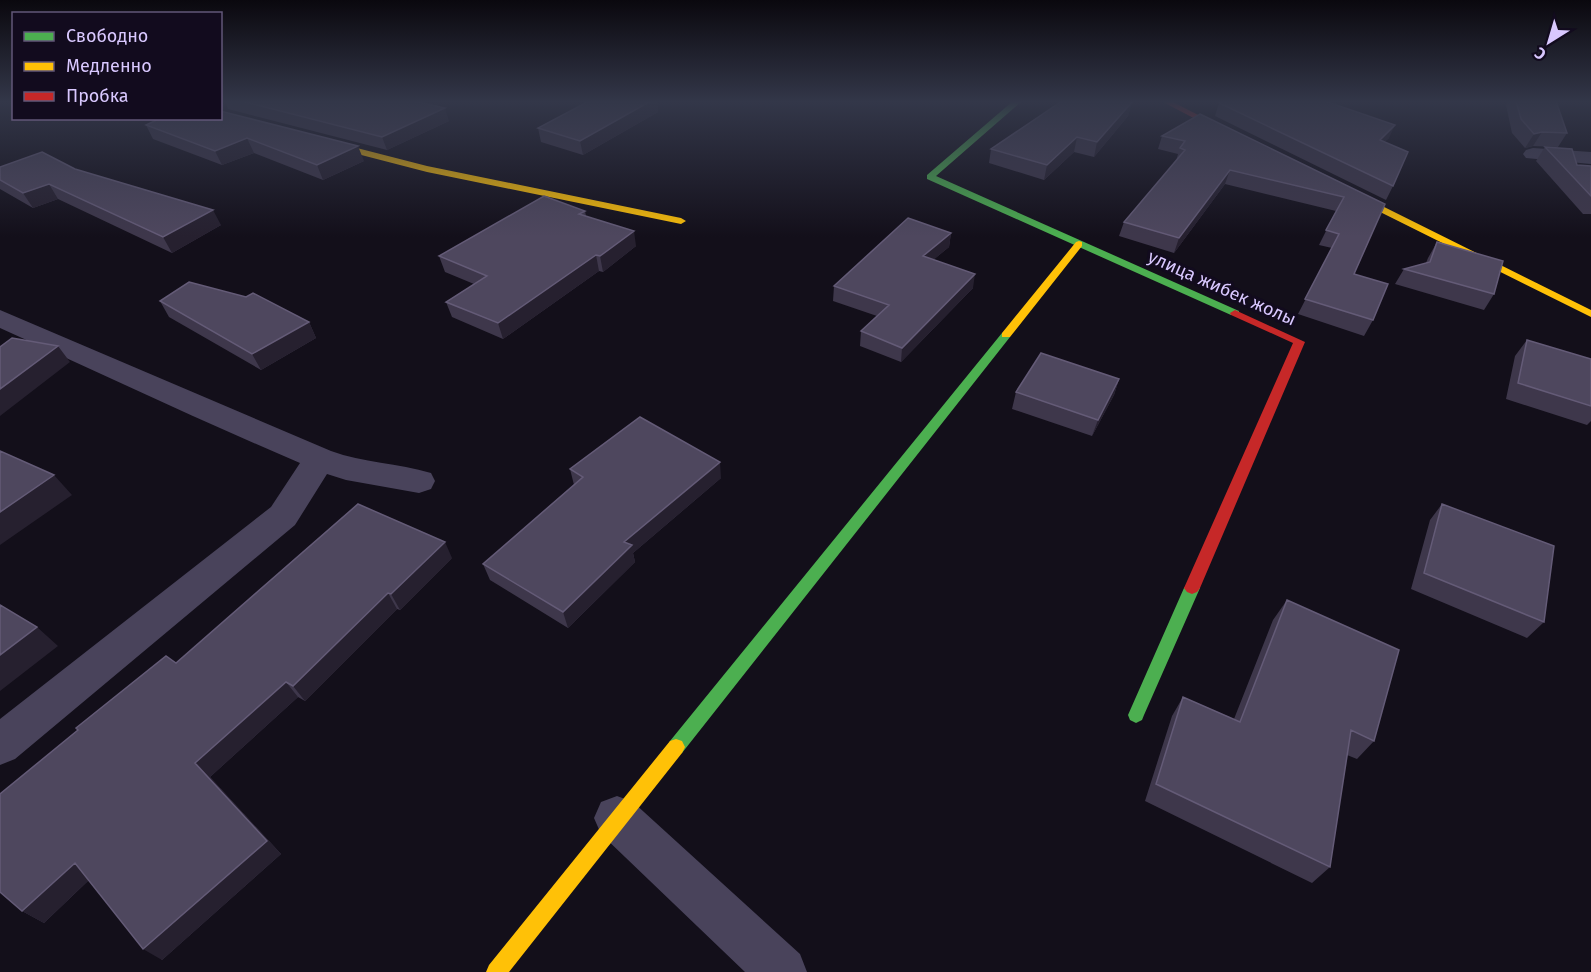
<svg xmlns="http://www.w3.org/2000/svg" width="1591" height="972" font-family="'Fira Sans',sans-serif">
	<rect width="100%" height="100%" fill="#130f1a"/>
	<g fill="none" stroke-linecap="round" stroke-linejoin="round">
		<!-- street -->
		<path fill="#49435b" fill-rule="evenodd" d="M 1533,148 L 1591,152 L 1591,164 L 1526,158 L 1523,154 L 1526,150 Z
			M 0,310 L 331,451 C 363,463 398,463 431,473 L 435,481 L 431,489 L 419,493 L 346,480 L 327,474 L 295,525 L 15,759 L 0,765 L 0,719 L 271,507 L 300,463 C 199,420 100,373 0,328 Z
			M 617,796 L 633,802 L 800,954 L 807,972 L 745,972 L 601,834 L 594,818 L 601,802 Z"/>
		<!-- fast -->
		<path fill="#4caf50" fill-rule="evenodd" d="M 1013,101 L 1022,101 L 936,176 L 1239,311 L 1239,315 L 1231,315 L 927,179 L 927,175 Z
			M 1006,332 L 1010,333 L 1010,337 L 682,753 L 676,755 L 670,753 L 667,747 L 670,741 L 1002,333 Z
			M 1192,582 L 1197,584 L 1200,588 L 1144,715 L 1142,720 L 1136,723 L 1130,720 L 1128,715 L 1184,588 L 1187,584 Z"/>
		<!-- slow -->
		<path fill="#ffc107" fill-rule="evenodd" d="M 318,138 L 427,166 L 681,218 L 686,221 L 681,224 L 427,172 L 315,143 L 314,141 Z
			M 1340,188 L 1346,188 L 1591,310 L 1591,317 L 1340,192 Z
			M 1079,241 L 1082,242 L 1082,246 L 1010,337 L 1002,337 L 1002,333 L 1076,242 Z
			M 676,739 L 682,741 L 685,747 L 682,753 L 509,972 L 486,972 L 489,965 L 670,741 Z"/>
		<!-- jam -->
		<path fill="#c62828" fill-rule="evenodd" d="M 1161,101 L 1171,101 L 1239,136 L 1232,138 Z
			M 1235,310 L 1305,342 L 1200,588 L 1197,592 L 1192,594 L 1187,592 L 1184,588 L 1293,343 L 1231,315 L 1230,313 Z"/>
	</g>
	<!-- wall -->
	<path fill="#3e374b" d="M 225,101 L 414,101 L 449,121 L 387,150 L 228,109 Z
		M 589,101 L 657,101 L 658,112 L 583,155 L 541,142 L 538,128 Z
		M 1508,101 L 1556,101 L 1567,133 L 1558,147 L 1533,146 L 1525,148 L 1512,133 L 1506,105 Z
		M 1132,102 L 1128,116 L 1094,157 L 1074,152 L 1044,180 L 989,163 L 991,149 Z
		M 1219,103 L 1389,138 L 1384,142 L 1393,186 L 1386,200 L 1215,116 Z
		M 1200,114 L 1385,204 L 1354,274 L 1373,320 L 1364,336 L 1298,314 L 1332,248 L 1319,245 L 1336,211 L 1225,184 L 1174,253 L 1119,236 L 1124,222 L 1176,161 L 1178,154 L 1158,149 L 1162,136 Z
		M 161,118 L 364,161 L 323,180 L 254,153 L 222,165 L 153,139 L 146,125 Z
		M 1545,147 L 1577,165 L 1591,166 L 1591,214 L 1583,214 L 1536,161 Z
		M 0,167 L 75,169 L 221,225 L 172,253 L 58,199 L 33,208 L 0,189 Z
		M 585,211 L 586,216 L 636,246 L 603,272 L 599,271 L 503,339 L 452,317 L 446,302 L 474,284 L 445,272 L 439,256 Z
		M 951,233 L 949,247 L 933,260 L 973,288 L 901,362 L 860,346 L 861,331 L 877,316 L 833,301 L 834,286 Z
		M 1437,242 L 1494,294 L 1484,310 L 1395,284 L 1404,269 L 1426,263 L 1428,258 Z
		M 160,301 L 309,322 L 316,338 L 261,370 L 169,317 Z
		M 1527,340 L 1591,359 L 1591,421 L 1587,425 L 1506,399 L 1515,356 Z
		M 1119,379 L 1114,395 L 1092,436 L 1012,409 L 1016,392 Z
		M 570,469 L 721,478 L 633,553 L 635,562 L 568,628 L 490,580 L 483,564 L 574,485 Z
		M 1442,504 L 1544,622 L 1527,638 L 1411,589 L 1430,520 Z
		M 452,558 L 400,610 L 397,609 L 305,701 L 298,697 L 210,777 L 281,854 L 162,960 L 89,880 L 44,923 L 22,911 L 78,730 L 176,663 Z
		M 1287,600 L 1374,741 L 1357,759 L 1347,755 L 1330,867 L 1312,883 L 1145,801 L 1172,716 L 1183,697 L 1234,719 L 1273,620 Z"/>
	<!-- shaded-wall -->
	<path fill="#26202f" d="M 651,101 L 657,101 L 658,112 L 583,155 L 580,141 Z
		M 1132,102 L 1128,116 L 1094,157 L 1097,142 Z
		M 445,108 L 449,121 L 387,150 L 382,137 Z
		M 1395,125 L 1389,138 L 1373,153 L 1380,140 Z
		M 1542,132 L 1533,146 L 1525,148 L 1534,134 Z
		M 1077,137 L 1074,152 L 1044,180 L 1047,165 Z
		M 247,138 L 254,153 L 222,165 L 215,151 Z
		M 358,146 L 364,161 L 323,180 L 317,165 Z
		M 1230,170 L 1225,184 L 1174,253 L 1179,238 Z
		M 49,184 L 58,199 L 33,208 L 23,193 Z
		M 213,210 L 221,225 L 172,253 L 163,237 Z
		M 634,231 L 636,246 L 603,272 L 600,256 Z
		M 951,233 L 949,247 L 921,270 L 923,256 Z
		M 596,255 L 599,271 L 503,339 L 498,323 Z
		M 975,274 L 973,288 L 901,362 L 902,348 Z
		M 309,322 L 316,338 L 261,370 L 252,354 Z
		M 58,346 L 70,362 L 0,416 L 0,389 Z
		M 1119,379 L 1114,395 L 1092,436 L 1098,420 Z
		M 720,462 L 721,478 L 633,553 L 635,562 L 568,628 L 563,612 L 624,542 Z
		M 54,475 L 72,495 L 0,545 L 0,512 Z
		M 445,542 L 452,558 L 400,610 L 391,594 Z
		M 388,593 L 397,609 L 305,701 L 293,686 Z
		M 37,627 L 58,646 L 0,691 L 0,655 Z
		M 286,682 L 298,697 L 210,777 L 281,854 L 162,960 L 143,949 L 195,763 Z
		M 75,863 L 94,875 L 44,923 L 22,911 Z"/>
	<!-- building -->
	<path fill="#4e475e" stroke="#645b77" stroke-width="1.5" d="M 241,101 L 414,101 L 445,108 L 382,137 Z
		M 589,101 L 651,101 L 580,141 L 538,128 Z
		M 1062,101 L 1129,101 L 1132,102 L 1097,142 L 1077,137 L 1047,165 L 991,149 Z
		M 1222,101 L 1325,101 L 1395,125 L 1380,140 L 1408,152 L 1393,186 L 1219,103 Z
		M 1516,101 L 1556,101 L 1567,133 L 1542,132 L 1534,134 L 1521,119 Z
		M 220,111 L 358,146 L 317,165 L 247,138 L 215,151 L 146,125 L 161,118 L 220,118 Z
		M 1200,114 L 1385,204 L 1354,274 L 1388,284 L 1373,320 L 1305,299 L 1339,234 L 1326,230 L 1344,197 L 1230,170 L 1179,238 L 1124,222 L 1185,150 L 1180,148 L 1185,141 L 1162,136 Z
		M 1545,147 L 1572,149 L 1577,165 L 1591,166 L 1591,196 Z
		M 42,152 L 75,169 L 213,210 L 163,237 L 49,184 L 23,193 L 0,180 L 0,167 Z
		M 544,196 L 585,211 L 579,214 L 634,231 L 600,256 L 596,255 L 498,323 L 446,302 L 487,276 L 439,256 Z
		M 908,218 L 951,233 L 923,256 L 975,274 L 902,348 L 861,331 L 889,305 L 834,286 Z
		M 1437,242 L 1503,261 L 1494,294 L 1404,269 L 1430,262 Z
		M 189,282 L 246,297 L 253,293 L 309,322 L 252,354 L 160,301 Z
		M 12,338 L 58,346 L 0,389 L 0,347 Z
		M 1527,340 L 1591,359 L 1591,406 L 1518,383 Z
		M 1041,353 L 1119,379 L 1098,420 L 1016,392 Z
		M 640,417 L 720,462 L 624,542 L 632,545 L 563,612 L 483,564 L 583,477 L 570,469 Z
		M 0,451 L 54,475 L 0,512 Z
		M 358,504 L 445,542 L 391,594 L 388,593 L 293,686 L 286,682 L 195,763 L 267,841 L 143,949 L 75,863 L 22,911 L 0,892 L 0,794 L 78,730 L 76,728 L 166,656 L 176,663 Z
		M 1442,504 L 1554,546 L 1544,622 L 1424,573 Z
		M 1287,600 L 1399,650 L 1374,741 L 1351,730 L 1330,867 L 1156,784 L 1183,697 L 1240,722 Z
		M 0,605 L 37,627 L 0,655 Z"/>
	<!-- sky -->
	<linearGradient id="sky" x2="0" y2="1"><stop stop-color="#0a080e"/><stop offset="0.43" stop-color="#333749"/><stop offset="1" stop-color="#333749" stop-opacity="0"/></linearGradient>
	<rect width="1591" height="237" fill="url(#sky)"/>
	<g text-anchor="middle" stroke-width="6" stroke-linejoin="round" paint-order="stroke">
		<!-- street labels -->
		<g font-size="18" fill="#d9c8ff" stroke="#120b1e">
			<text transform="translate(1222 288) rotate(24)" y="6">улица жибек жолы</text>
		</g>
	</g>
	<!-- legend -->
	<rect x="12" y="12" width="210" height="108" fill="#120b1e" stroke="#625778" stroke-width="1.5"/>
	<rect x="24" y="32" width="30" height="9" fill="#4caf50" stroke="#625778" stroke-width="1.5"/>
	<text x="66" y="42" font-size="18" fill="#d9c8ff">Свободно</text>
	<rect x="24" y="62" width="30" height="9" fill="#ffc107" stroke="#625778" stroke-width="1.5"/>
	<text x="66" y="72" font-size="18" fill="#d9c8ff">Медленно</text>
	<rect x="24" y="92" width="30" height="9" fill="#c62828" stroke="#625778" stroke-width="1.5"/>
	<text x="66" y="102" font-size="18" fill="#d9c8ff">Пробка</text>
	<!-- north arrow -->
	<g transform="translate(1549 42) rotate(217)" stroke="#120b1e" stroke-width="4.5" paint-order="stroke">
	<path d="M0-4.5L10 22L0 15L-10 22Z" fill="#d9c8ff"/>
	<text y="-9" font-size="16" font-weight="bold" text-anchor="middle" fill="#d9c8ff">С</text>
	</g>
</svg>
